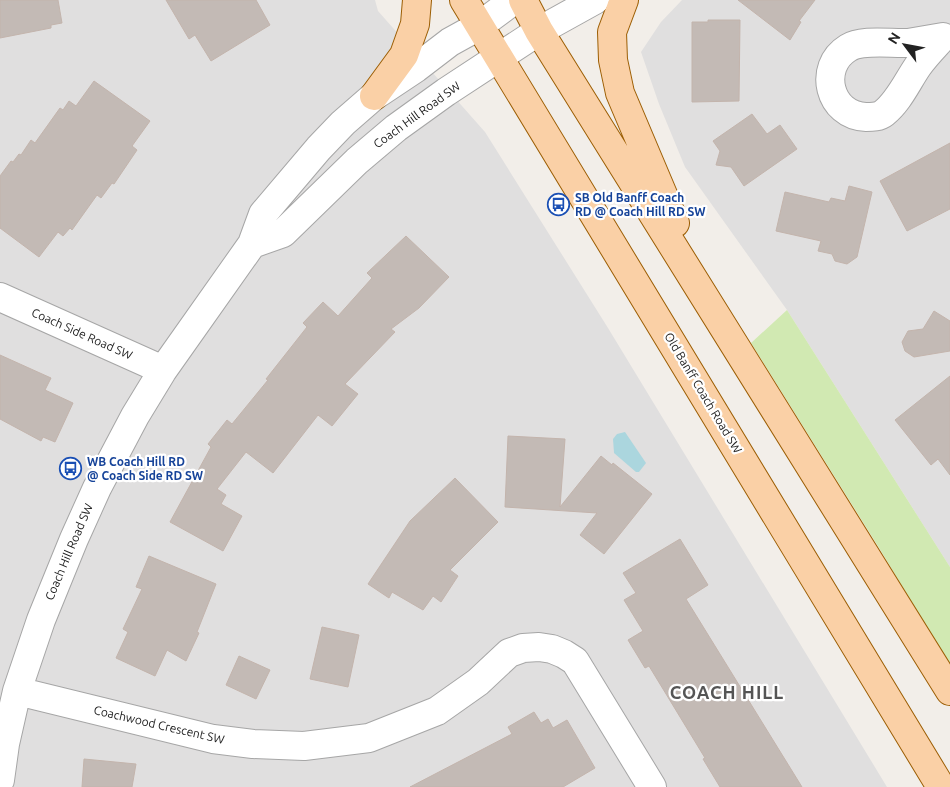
<svg xmlns="http://www.w3.org/2000/svg" width="950" height="787" font-family="Ubuntu,sans-serif">
	<rect width="100%" height="100%" fill="#f2eee9"/>
	<!-- residential -->
	<path fill="#e0dfdf" d="M 0,0 L 375,0 L 378,11 L 485,132 L 608,328 L 887,787 L 0,787 Z
		M 682,0 L 950,0 L 950,567 L 787,310 L 685,167 L 659,104 L 641,52 L 661,22 Z"/>
	<!-- grass -->
	<path fill="#d1e9b2" d="M 787,310 L 950,567 L 950,666 L 881,551 L 751,343 Z"/>
	<!-- water -->
	<path fill="#abd6de" d="M 625,432 L 646,463 L 639,472 L 636,472 L 614,453 L 613,439 L 617,434 Z"/>
	<!-- building -->
	<path fill="#c3bab5" stroke="#c3b4ac" d="M 0,0 L 58,0 L 62,23 L 51,25 L 51,28 L 0,38 Z
		M 166,0 L 256,0 L 270,25 L 211,61 L 195,35 L 189,39 Z
		M 738,0 L 815,0 L 799,21 L 801,22 L 790,40 Z
		M 708,20 L 740,20 L 739,101 L 692,102 L 692,22 L 708,22 Z
		M 94,81 L 150,121 L 132,146 L 137,150 L 114,184 L 112,183 L 101,198 L 97,195 L 72,230 L 70,228 L 63,236 L 58,232 L 39,257 L 0,228 L 0,176 L 11,161 L 13,162 L 19,154 L 21,155 L 31,140 L 35,143 L 60,108 L 63,110 L 69,101 L 76,106 Z
		M 752,114 L 767,134 L 780,125 L 797,149 L 744,186 L 731,167 L 716,165 L 720,151 L 713,141 Z
		M 950,143 L 950,209 L 907,231 L 880,181 Z
		M 849,186 L 872,192 L 857,257 L 847,264 L 835,261 L 832,254 L 818,251 L 821,241 L 776,231 L 785,192 L 829,202 L 831,198 L 845,201 Z
		M 406,236 L 449,277 L 419,308 L 391,329 L 395,332 L 345,384 L 358,394 L 332,426 L 318,415 L 273,473 L 246,452 L 217,489 L 226,495 L 221,504 L 242,516 L 223,551 L 170,522 L 211,447 L 208,444 L 227,420 L 232,424 L 268,380 L 266,379 L 307,327 L 303,323 L 323,302 L 338,316 L 372,278 L 367,273 Z
		M 934,311 L 950,321 L 950,351 L 914,357 L 905,351 L 902,342 L 908,331 L 923,329 Z
		M 0,355 L 51,378 L 45,390 L 73,403 L 55,442 L 43,437 L 41,441 L 0,419 Z
		M 950,376 L 950,475 L 938,459 L 931,465 L 895,420 Z
		M 508,436 L 565,439 L 560,507 L 601,456 L 612,465 L 613,463 L 652,494 L 604,554 L 580,535 L 597,513 L 505,507 Z
		M 455,478 L 498,522 L 450,570 L 458,576 L 441,602 L 433,596 L 423,610 L 392,592 L 389,598 L 368,584 L 410,521 Z
		M 680,539 L 708,585 L 686,599 L 802,787 L 720,787 L 703,759 L 705,758 L 649,666 L 645,668 L 628,640 L 643,631 L 624,600 L 636,593 L 623,573 Z
		M 149,556 L 216,584 L 197,632 L 199,633 L 186,661 L 167,650 L 155,676 L 116,658 L 128,632 L 123,629 L 142,589 L 136,587 Z
		M 322,627 L 359,635 L 348,687 L 310,679 Z
		M 239,656 L 270,670 L 256,699 L 226,685 Z
		M 534,712 L 541,723 L 548,719 L 553,728 L 567,720 L 595,768 L 563,787 L 410,787 L 512,734 L 508,727 Z
		M 84,759 L 136,764 L 132,787 L 82,787 Z"/>
	<g fill="none" stroke-linecap="round" stroke-linejoin="round">
		<defs>
			<path id="minor" d="M 943,37 C 934,47 925,56 918,66 C 907,82 899,101 884,113 C 879,117 872,117 866,117 C 829,116 817,67 848,48 C 862,39 892,44 908,43 C 920,41 931,39 943,37 Z
				M 252,244 L 283,233 L 357,161 L 396,128 L 446,92 L 539,31 L 595,0
				M 0,297 L 163,370
				M 17,691 L 213,739 L 253,744 L 304,746 L 369,738 L 437,711 L 478,682 L 509,653 L 523,648 L 539,647 L 552,649 L 564,654 L 575,661 L 652,787
				M 0,780 L 5,744 L 17,691 L 41,620 L 74,539 L 97,488 L 135,416 L 163,370 L 252,244 L 263,214 L 319,148 L 343,123 L 374,96 L 416,68 L 450,42 L 479,26 L 514,0"/>
			<path id="major" d="M 464,0 L 941,787
				M 523,0 L 539,31 L 950,691
				M 624,0 L 612,32 L 613,60 L 620,93 L 675,223
				M 374,96 L 404,55 L 415,24 L 417,0"/>
		</defs>
		<!-- minor casing -->
		<use href="#minor" stroke="#a6a6a6" stroke-width="30"/>
		<!-- major casing -->
		<use href="#major" stroke="#9c5e04" stroke-width="30"/>
		<!-- minor -->
		<use href="#minor" stroke="#fff" stroke-width="28"/>
		<!-- major -->
		<use href="#major" stroke="#fad0a6" stroke-width="28"/>
	</g>
	<!-- icons -->
	<defs>
		<symbol id="bus-ring" viewBox="-11 -11 22 22"><circle r="9.5" fill="#fff" stroke="#1a4fb4" stroke-width="1.5"/><path d="M-5-6H5V4H4V6H2V4H-2V6H-4V4H-5ZM-3.5-4V0h7V-4ZM-3.5 1.2v1.5H-2V1.2ZM2 1.2v1.5H3.5V1.2Z" fill="#1a4fb4"/></symbol>
	</defs>
	<g fill-rule="evenodd">
		<use href="#bus-ring" x="546" y="192" width="25" height="25"/>
		<use href="#bus-ring" x="58" y="456" width="25" height="25"/>
	</g>
	<g text-anchor="middle" stroke-width="4.5" stroke-linejoin="round" paint-order="stroke">
		<!-- street labels -->
		<g font-size="12" fill="#222" stroke="#fff">
			<text transform="translate(417 115) rotate(-36)" y="4">Coach Hill Road SW</text>
			<text transform="translate(82 334) rotate(24)" y="4">Coach Side Road SW</text>
			<text transform="translate(703 393) rotate(59)" y="4">Old Banff Coach Road SW</text>
			<text transform="translate(69 552) rotate(-67)" y="4">Coach Hill Road SW</text>
			<text transform="translate(159 725) rotate(13)" y="4">Coachwood Crescent SW</text>
		</g>
		<!-- transit labels -->
		<g font-size="12" font-weight="bold" fill="#164399" stroke="#fff" text-anchor="start">
			<text x="575" y="202">SB Old Banff Coach<tspan x="575" dy="14">RD @ Coach Hill RD SW</tspan></text>
			<text x="87" y="466">WB Coach Hill RD<tspan x="87" dy="14">@ Coach Side RD SW</tspan></text>
		</g>
		<!-- district labels -->
		<g font-size="18" font-weight="bold" letter-spacing="1" fill="#555" stroke="#fff">
			<text x="727" y="699">COACH HILL</text>
		</g>
	</g>
	<!-- north arrow -->
	<g transform="translate(905 45) rotate(302)" stroke="#ffffff" stroke-width="4" paint-order="stroke">
	<path d="M0-4L9 19L0 12L-9 19Z" fill="#222222"/>
	<text y="-8" font-size="14" font-weight="bold" text-anchor="middle" fill="#222222">N</text>
	</g>
</svg>
